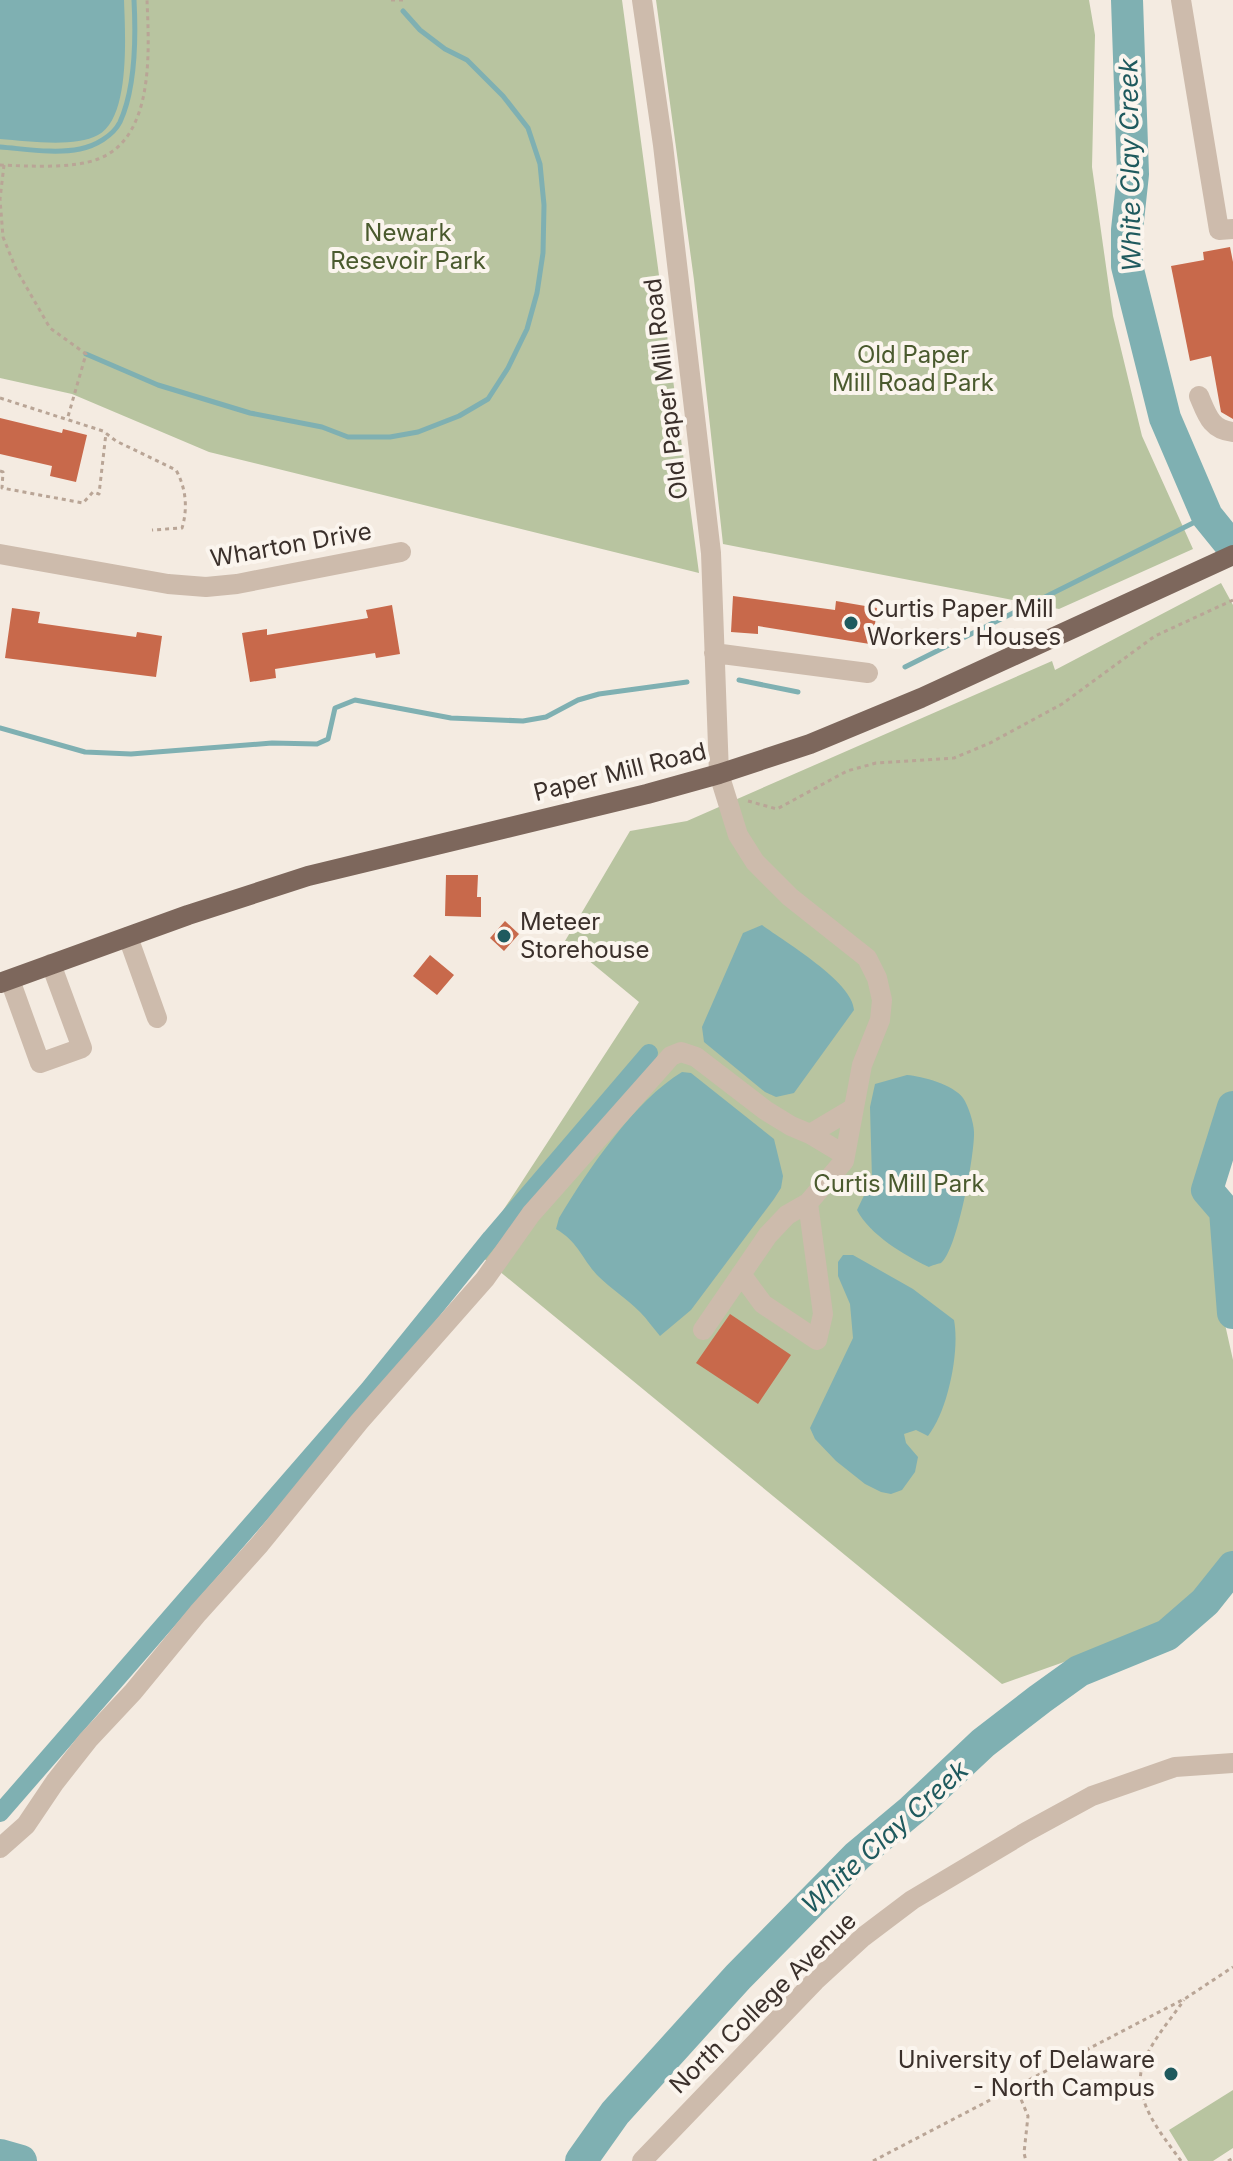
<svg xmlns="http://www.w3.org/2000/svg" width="1233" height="2161" font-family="Inter,sans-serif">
	<rect width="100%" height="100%" fill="#f4ebe1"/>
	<!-- green -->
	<path fill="#b8c4a0" d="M 0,0 L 622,0 L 699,573 L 209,452 L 72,394 L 0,378 Z
		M 656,0 L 1089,0 L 1095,35 L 1092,167 L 1113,316 L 1142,436 L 1193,549 L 1059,609 L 723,544 L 694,280 Z
		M 1221,583 L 1233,605 L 1233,1100 L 1219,1175 L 1212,1238 L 1220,1302 L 1233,1360 L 1233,1552 L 1160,1628 L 1002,1684 L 476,1252 L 639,1002 L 565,941 L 630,831 L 687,821 L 1052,661 L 1055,670 Z
		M 1233,2090 L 1233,2148 L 1213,2161 L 1188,2161 L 1169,2130 Z"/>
	<!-- water -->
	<path fill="#7fb0b2" d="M 0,0 L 124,0 C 125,32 131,118 98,135 C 74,148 28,141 0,139 Z
		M 762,925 C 785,942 853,982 854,1010 L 794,1093 L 776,1097 L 765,1092 L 704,1042 L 702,1027 L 743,933 Z
		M 682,1072 L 691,1073 L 774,1139 L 783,1176 L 781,1188 L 774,1199 L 691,1310 L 660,1336 C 653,1328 647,1319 640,1312 C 627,1299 610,1288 597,1275 C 581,1257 578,1242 556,1229 L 559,1218 C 587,1171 635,1100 682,1072 Z
		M 907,1075 C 922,1076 954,1085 963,1098 C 968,1105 974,1123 974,1132 C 975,1153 957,1252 941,1263 C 940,1263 930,1266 929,1267 C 904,1255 870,1235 857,1210 L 872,1179 L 870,1107 L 875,1084 Z
		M 843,1255 L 853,1255 L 913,1289 L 954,1320 C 960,1351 948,1411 928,1436 L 916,1430 L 904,1434 L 906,1443 L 918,1457 L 915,1472 L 902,1490 L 891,1494 L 881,1492 L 865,1484 L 836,1461 L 815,1439 L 810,1428 L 853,1338 L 850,1304 L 838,1276 L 838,1262 Z"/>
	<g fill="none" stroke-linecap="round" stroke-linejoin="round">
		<!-- stream -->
		<path stroke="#7fb0b2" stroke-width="5" d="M 0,147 C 26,149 55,154 80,149 C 95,146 113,136 120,122 C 136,87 136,38 134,0
			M 86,354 L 158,385 L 250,413 L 322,427 L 348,437 L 390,437 L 418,432 L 459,416 L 488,399 L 508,368 L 527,329 L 537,293 L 543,253 L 544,205 L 540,164 L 528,128 L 503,96 L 467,60 L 445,49 L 420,30 L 403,11
			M 905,667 L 1207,516
			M 739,680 L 798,692
			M 0,728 L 85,752 L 131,754 L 272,743 L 317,744 L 328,739 L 335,708 L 355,700 L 451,718 L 523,721 L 546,717 L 578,700 L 599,694 L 687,682"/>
		<!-- canal -->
		<path stroke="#7fb0b2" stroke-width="18" d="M 0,1813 L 369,1389 L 491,1238 L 649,1053"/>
		<!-- river -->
		<path stroke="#7fb0b2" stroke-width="32" d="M 1127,0 L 1133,174 L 1127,230 L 1127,266 L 1165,418 L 1207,516 L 1233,548
			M 1233,1107 L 1207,1190 L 1225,1211 L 1233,1313
			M 0,2155 L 21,2161
			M 581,2161 L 615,2113 L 738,1977 L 857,1856 L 912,1810 L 983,1743 L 1040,1699 L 1079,1671 L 1167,1635 L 1205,1602 L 1233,1567"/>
	</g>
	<!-- building -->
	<path fill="#c8694b" d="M 1230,247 L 1233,262 L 1233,419 L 1221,412 L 1211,356 L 1190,361 L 1171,266 L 1204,260 L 1203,252 Z
		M 0,418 L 62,433 L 63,429 L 87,435 L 76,482 L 50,476 L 52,466 L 0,454 Z
		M 733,596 L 835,610 L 836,601 L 877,608 L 875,624 L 880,625 L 876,645 L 758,626 L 758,634 L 731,632 Z
		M 392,605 L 400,654 L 376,658 L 375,653 L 275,669 L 276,678 L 250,682 L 242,633 L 267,629 L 267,635 L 368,618 L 366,610 Z
		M 12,608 L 40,612 L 38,623 L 136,637 L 137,632 L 162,636 L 156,677 L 5,658 Z
		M 446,875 L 478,875 L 477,897 L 481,897 L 481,917 L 445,916 Z
		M 505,921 L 519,934 L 504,951 L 490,938 Z
		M 430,955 L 454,975 L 437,995 L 413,976 Z
		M 730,1314 L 791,1355 L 758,1404 L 696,1363 Z"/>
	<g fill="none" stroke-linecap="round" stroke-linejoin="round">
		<!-- path -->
		<path stroke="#b9a596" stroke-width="3" stroke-dasharray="4 4" stroke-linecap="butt" d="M 391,0 L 405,0
			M 0,165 C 28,166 72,169 98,159 C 155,138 149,49 147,0
			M 4,165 L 0,199 L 3,237 L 16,269 L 50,328 L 86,354 L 67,420
			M 0,398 L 103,431 L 116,441 L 176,470 C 186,488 188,508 182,528 L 152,530
			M 0,471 L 3,472 L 2,488 L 83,503 L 93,492 L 99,494 L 106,433
			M 748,801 L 777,809 L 847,771 L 876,763 L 954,758 L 990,743 L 1062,704 L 1155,636 L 1233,600
			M 1015,2085 L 1028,2116 L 1024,2153 L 1026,2161
			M 873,2161 L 1186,1998 L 1233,1967
			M 1181,2161 C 1161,2133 1128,2096 1145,2059 C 1154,2038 1171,2019 1184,2000
			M 1228,2161 L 1233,2158"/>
		<!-- minor -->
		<path stroke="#cdbbac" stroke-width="20" d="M 642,0 L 663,145 L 711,553 L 719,774 L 738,835 L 755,862 L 790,897 L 867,958 L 877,978 L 882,1000 L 880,1020 L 862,1065 L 844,1161 L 808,1203 L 787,1215 L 768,1235 L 703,1330
			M 1181,0 L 1219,230 L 1233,229
			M 1199,396 C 1207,415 1211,430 1233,432
			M 0,554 L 168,584 L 206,587 L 237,584 L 401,552
			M 714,653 L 868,673
			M 128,937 L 157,1018
			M 10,980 L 40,1063 L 82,1048 L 51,964
			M 845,1155 L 810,1134 L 852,1109
			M 741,1274 L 763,1304 L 817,1340 L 823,1314 L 808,1203
			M 0,1848 L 26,1825 L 55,1782 L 88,1740 L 133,1692 L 198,1613 L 260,1544 L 359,1422 L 485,1279 L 531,1214 L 671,1056 L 681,1052 L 696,1057 L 765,1110 L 791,1126 L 810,1134
			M 642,2161 L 815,1981 L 863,1937 L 912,1900 L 1026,1832 L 1092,1796 L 1175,1767 L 1233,1763"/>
		<!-- major -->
		<path stroke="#7d675c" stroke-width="20" d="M 0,983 L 188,915 L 308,876 L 647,794 L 719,774 L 810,744 L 921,698 L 1233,555"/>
	</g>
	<!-- markers -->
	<g fill="#1f5a5e" stroke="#fbf5ee" stroke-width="3">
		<circle cx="851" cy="623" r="8"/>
		<circle cx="504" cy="936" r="8"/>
		<circle cx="1171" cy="2074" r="8"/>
	</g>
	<g text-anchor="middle" stroke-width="8" stroke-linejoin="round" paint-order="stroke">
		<!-- park labels -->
		<g font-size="24" fill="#4a5a2e" stroke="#fbf5ee">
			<text x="408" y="241">Newark<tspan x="408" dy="28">Resevoir Park</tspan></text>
			<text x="913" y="363">Old Paper<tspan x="913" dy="28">Mill Road Park</tspan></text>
			<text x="899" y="1192">Curtis Mill Park</text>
		</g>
		<!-- street labels -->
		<g font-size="24" fill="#3b302b" stroke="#fbf5ee">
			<text transform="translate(666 389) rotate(-97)" y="8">Old Paper Mill Road</text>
			<text transform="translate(291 545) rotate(-10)" y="8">Wharton Drive</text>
			<text transform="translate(620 772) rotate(-14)" y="8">Paper Mill Road</text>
			<text transform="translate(763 2003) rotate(-44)" y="8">North College Avenue</text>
		</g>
		<!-- poi labels -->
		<g font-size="24" fill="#3b302b" stroke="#fbf5ee" text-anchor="start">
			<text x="867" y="617">Curtis Paper Mill<tspan x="867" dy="28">Workers' Houses</tspan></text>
			<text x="520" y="930">Meteer<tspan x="520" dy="28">Storehouse</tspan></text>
			<text x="1155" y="2068" text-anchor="end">University of Delaware<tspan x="1155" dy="28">- North Campus</tspan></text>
		</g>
		<!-- water labels -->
		<g font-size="26" font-style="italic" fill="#1f5a5e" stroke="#fbf5ee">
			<text transform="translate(1130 165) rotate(-91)" y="9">White Clay Creek</text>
			<text transform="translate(885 1837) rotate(-42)" y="9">White Clay Creek</text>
		</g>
	</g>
</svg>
